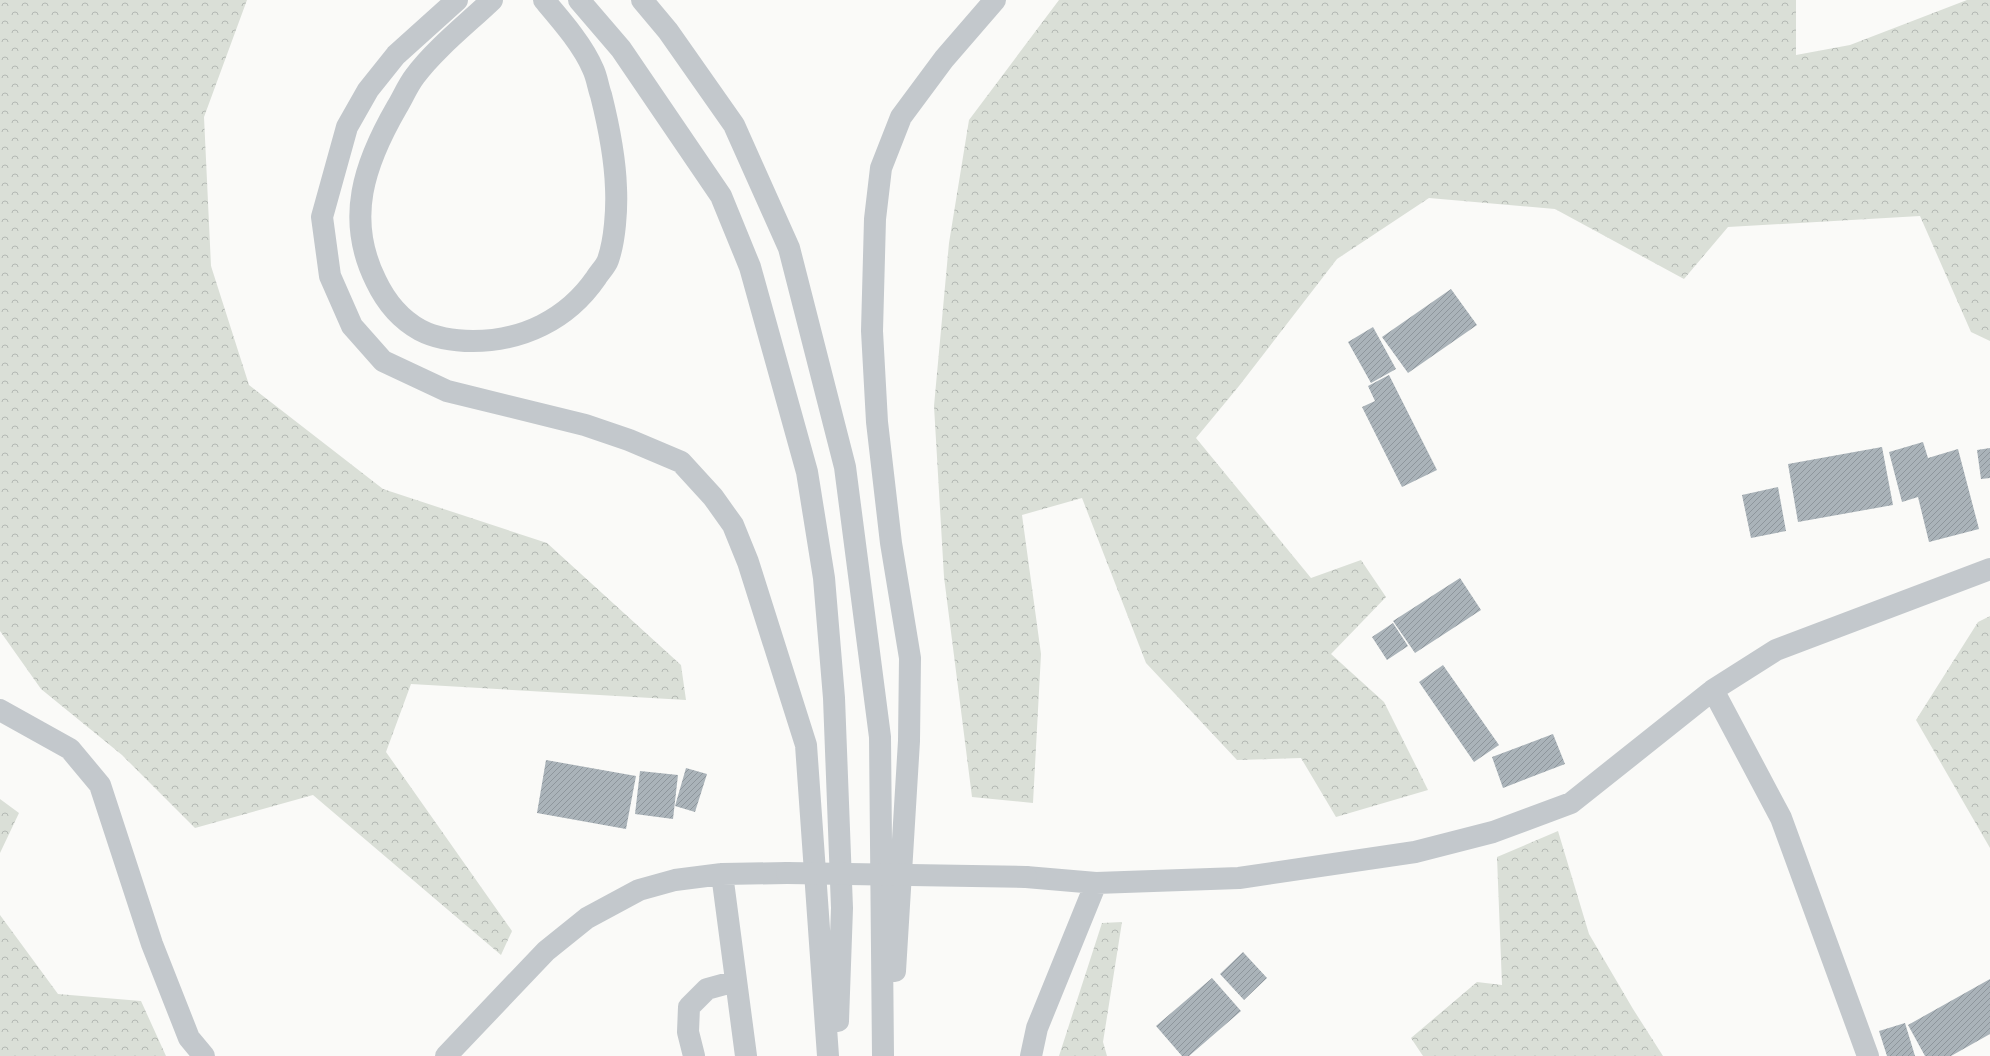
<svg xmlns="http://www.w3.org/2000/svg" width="1990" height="1056" font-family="'Exo 2',sans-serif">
	<defs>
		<pattern id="forest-crowns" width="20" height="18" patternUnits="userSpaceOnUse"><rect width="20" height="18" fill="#dadfd7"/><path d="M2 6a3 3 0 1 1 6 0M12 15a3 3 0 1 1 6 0" fill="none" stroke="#b4b9b4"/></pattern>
		<pattern id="building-hatch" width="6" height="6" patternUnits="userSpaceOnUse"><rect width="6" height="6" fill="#aab3b9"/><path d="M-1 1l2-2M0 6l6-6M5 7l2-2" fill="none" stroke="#8e969c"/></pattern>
	</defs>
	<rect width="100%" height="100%" fill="#fafaf8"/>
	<!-- forest -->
	<path fill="url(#forest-crowns)" d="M 0,0 L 247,0 L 204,117 L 211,266 L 249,385 L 383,489 L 547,543 L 681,665 L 686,700 L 411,684 L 386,752 L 512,931 L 501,955 L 313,795 L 195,828 L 122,755 L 41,689 L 0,631 Z
		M 1059,0 L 1796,0 L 1796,55 L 1850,45 L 1967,0 L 1990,0 L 1990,341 L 1971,332 L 1920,216 L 1728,227 L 1684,279 L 1555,209 L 1429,198 L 1337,259 L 1239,386 L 1196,438 L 1311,578 L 1361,560 L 1386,597 L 1331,654 L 1384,702 L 1428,790 L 1336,817 L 1301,758 L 1237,760 L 1146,663 L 1082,498 L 1022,515 L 1041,654 L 1033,803 L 972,797 L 944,577 L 934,406 L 949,243 L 969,120 Z
		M 1990,616 L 1990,848 L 1916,720 L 1978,622 Z
		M 0,799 L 19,813 L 0,853 Z
		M 1558,831 L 1589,934 L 1633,1009 L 1663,1056 L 1423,1056 L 1411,1038 L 1477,982 L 1502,985 L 1497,857 Z
		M 0,915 L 58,994 L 141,1001 L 166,1056 L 0,1056 Z
		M 1122,922 L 1103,1042 L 1107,1056 L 1059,1056 L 1102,923 Z"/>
	<!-- building -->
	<path fill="url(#building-hatch)" d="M 1451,289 L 1477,325 L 1408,373 L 1382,337 Z
		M 1373,327 L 1396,369 L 1371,383 L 1348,342 Z
		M 1389,375 L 1437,470 L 1402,487 L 1362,407 L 1375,401 L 1368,386 Z
		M 1923,442 L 1928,458 L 1958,449 L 1979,529 L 1929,542 L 1918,497 L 1902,502 L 1889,452 Z
		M 1882,447 L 1893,505 L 1798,522 L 1788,464 Z
		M 1990,448 L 1990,478 L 1981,479 L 1977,450 Z
		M 1778,487 L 1786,531 L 1751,538 L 1742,495 Z
		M 1460,578 L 1481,610 L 1415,653 L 1393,621 Z
		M 1393,623 L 1408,646 L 1387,660 L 1372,637 Z
		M 1443,665 L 1499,745 L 1474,762 L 1419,682 Z
		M 1553,734 L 1565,764 L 1503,788 L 1492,757 Z
		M 546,760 L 636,776 L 626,829 L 537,813 Z
		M 686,768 L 707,774 L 695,812 L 675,806 Z
		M 640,771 L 678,775 L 673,819 L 635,814 Z
		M 1243,952 L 1267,978 L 1244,1000 L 1220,974 Z
		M 1212,978 L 1241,1011 L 1189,1056 L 1182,1056 L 1156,1026 Z
		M 1990,979 L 1990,1034 L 1951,1056 L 1925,1056 L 1908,1025 Z
		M 1905,1023 L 1915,1056 L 1887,1056 L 1879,1031 Z"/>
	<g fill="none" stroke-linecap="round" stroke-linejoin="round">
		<!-- minor -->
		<path stroke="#c3c8cc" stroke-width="22" d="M 457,0 L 396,55 L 368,90 L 347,127 L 322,217 L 330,276 L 352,326 L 383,361 L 447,391 L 585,425 L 629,440 L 681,462 L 713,497 L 733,525 L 748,562 L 806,745 L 828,1056
			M 492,0 C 468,23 435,49 415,76 C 408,85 403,97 397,107 C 364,164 345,219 376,281 C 386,302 400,319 420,330 C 437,339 455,341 473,341 C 522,341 567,320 596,278 C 599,273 606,266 608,260 C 615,240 617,209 616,188 C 615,156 609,127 601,95 C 598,87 597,77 593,69 C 583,45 561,20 544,0
			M 579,0 L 621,49 L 721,196 L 750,267 L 807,472 L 824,578 L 834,698 L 842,908 L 838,1021
			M 642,0 L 668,31 L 734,125 L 789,248 L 845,467 L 880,737 L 883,1056
			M 1713,690 L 1781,818 L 1868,1056
			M 0,710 L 70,749 L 100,785 L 152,944 L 189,1038 L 204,1056
			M 722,874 L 746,1056
			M 1026,877 L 1096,883 L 1239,878 L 1415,852 L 1493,832 L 1571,803 L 1713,690 L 1776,650 L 1990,569
			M 895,971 L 909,741 L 910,658 L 891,543 L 877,422 L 872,331 L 875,219 L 881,168 L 901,117 L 944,59 L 995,0
			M 446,1056 L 546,951 L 587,918 L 639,890 L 675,880 L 722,874 L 787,873
			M 694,1056 L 688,1032 L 689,1007 L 707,989 L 736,981
			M 1031,1056 L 1037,1028 L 1096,883"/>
		<!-- minor-bridge -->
		<path stroke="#c3c8cc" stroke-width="22" d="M 787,873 L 1026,877"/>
	</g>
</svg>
